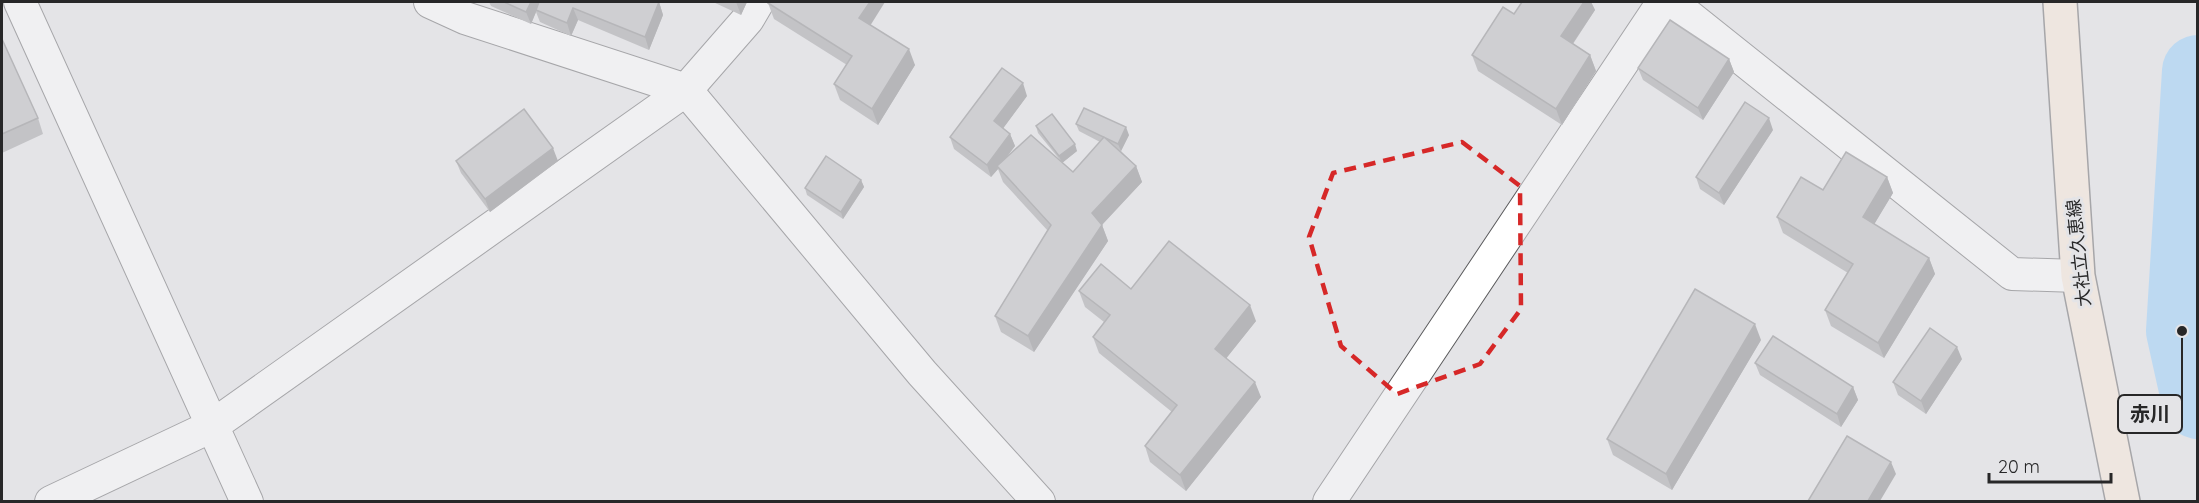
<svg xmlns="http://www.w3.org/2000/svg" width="2199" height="503" font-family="Quicksand,'Noto Sans JP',sans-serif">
	<rect width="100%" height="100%" fill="#e4e4e7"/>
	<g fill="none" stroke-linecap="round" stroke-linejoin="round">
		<!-- river -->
		<path stroke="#8fcdfd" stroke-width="72" d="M 2198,71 L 2182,331 L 2198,403"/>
		<defs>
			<path id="street" d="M 20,2 L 247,502
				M 430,2 L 465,18 L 686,90 L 922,373 L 1039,502
				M 1671,2 L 2012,274 L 2078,276
				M 51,502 L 212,426 L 686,90 L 748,19 L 758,2
				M 1329,502 L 1663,2"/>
			<path id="secondary" d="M 2060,2 L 2078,276 L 2123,502"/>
		</defs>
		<!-- street casing -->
		<use href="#street" stroke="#5c5c5e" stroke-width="34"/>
		<!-- secondary casing -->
		<use href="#secondary" stroke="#5c5c5e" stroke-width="36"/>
		<!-- street -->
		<use href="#street" stroke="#fff" stroke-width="32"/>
		<!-- secondary -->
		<use href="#secondary" stroke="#fbe8d8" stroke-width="33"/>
	</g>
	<!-- wall -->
	<path fill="#9c9c9e" d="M 489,2 L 659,2 L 663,15 L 649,50 L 578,20 L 571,36 L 540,22 L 536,12 L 531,24 L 491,6 Z
		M 713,2 L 747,2 L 741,15 Z
		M 1522,2 L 1591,2 L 1595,10 L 1573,44 L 1590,55 L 1596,71 L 1562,125 L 1478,71 L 1472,55 L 1514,14 Z
		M 768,3 L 871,25 L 915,65 L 878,125 L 840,100 L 834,84 L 847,65 L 774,19 Z
		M 2,39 L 38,118 L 43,134 L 2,153 Z
		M 1729,59 L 1734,72 L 1703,120 L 1643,80 L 1638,68 Z
		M 1027,96 L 1003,128 L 1010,134 L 1015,146 L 1006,158 L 1060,160 L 1038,133 L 1036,126 L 1077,151 L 1062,163 L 1073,172 L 1100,142 L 1079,131 L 1076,124 L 1129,135 L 1121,151 L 1136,166 L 1142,182 L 1102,225 L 1108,241 L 1034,352 L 1001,332 L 995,316 L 1048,231 L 1003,182 L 998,169 L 991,177 L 954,149 L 950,137 Z
		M 1773,130 L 1724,205 L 1700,189 L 1696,177 Z
		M 456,161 L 558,161 L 490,212 L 461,173 Z
		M 1887,177 L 1893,193 L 1874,224 L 1929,258 L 1935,274 L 1884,358 L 1831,326 L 1825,310 L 1848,273 L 1783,233 L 1777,217 L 1823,190 Z
		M 861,180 L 864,187 L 843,219 L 807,195 L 805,188 Z
		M 1131,289 L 1256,321 L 1226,358 L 1261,397 L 1186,491 L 1150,462 L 1145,446 L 1172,412 L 1099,353 L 1093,337 L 1104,322 L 1085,307 L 1079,291 Z
		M 1761,340 L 1672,490 L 1613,455 L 1607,439 Z
		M 1962,359 L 1926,414 L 1898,395 L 1893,382 Z
		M 1755,363 L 1853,387 L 1858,400 L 1841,427 L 1760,375 Z"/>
	<!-- shaded-wall -->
	<path fill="#7f7f81" d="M 531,2 L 541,2 L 536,10 L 536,12 L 531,24 L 526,12 Z
		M 659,2 L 663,15 L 649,50 L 645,37 Z
		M 736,2 L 747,2 L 741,15 Z
		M 870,2 L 885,2 L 865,34 L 859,18 Z
		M 1584,2 L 1591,2 L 1595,10 L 1567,52 L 1561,36 Z
		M 573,8 L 578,20 L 571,36 L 567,23 Z
		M 909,49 L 915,65 L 878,125 L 872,109 Z
		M 1590,55 L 1596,71 L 1562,125 L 1556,109 Z
		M 1729,59 L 1734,72 L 1703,120 L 1698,108 Z
		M 1023,83 L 1027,96 L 999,134 L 994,121 Z
		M 1769,118 L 1773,130 L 1724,205 L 1719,193 Z
		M 1126,127 L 1129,135 L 1121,151 L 1118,144 Z
		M 1010,134 L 1015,146 L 998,168 L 997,166 L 998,169 L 991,177 L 987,165 Z
		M 1075,144 L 1077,151 L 1062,163 L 1059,156 Z
		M 553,148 L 558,161 L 490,212 L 485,199 Z
		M 1136,166 L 1142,182 L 1098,229 L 1092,213 Z
		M 1887,177 L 1893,193 L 1869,233 L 1863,217 Z
		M 861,180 L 864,187 L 843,219 L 841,212 Z
		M 1102,225 L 1108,241 L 1034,352 L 1028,336 Z
		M 1929,258 L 1935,274 L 1884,358 L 1878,343 Z
		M 1250,305 L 1256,321 L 1221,365 L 1215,349 Z
		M 1755,324 L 1761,340 L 1672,490 L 1666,474 Z
		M 1957,347 L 1962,359 L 1926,414 L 1921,401 Z
		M 1255,382 L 1261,397 L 1186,491 L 1180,475 Z
		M 1853,387 L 1858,400 L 1841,427 L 1837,414 Z
		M 1891,462 L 1896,474 L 1880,501 L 1868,501 Z"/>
	<!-- building -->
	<path fill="#b5b5b8" stroke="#7f7f81" stroke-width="1.5" d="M 504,2 L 531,2 L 526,12 Z
		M 539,2 L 659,2 L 645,37 L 573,8 L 567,23 L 536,10 Z
		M 769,2 L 870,2 L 859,18 L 909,49 L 872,109 L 834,84 L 852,56 L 768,3 Z
		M 1522,2 L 1584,2 L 1561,36 L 1590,55 L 1556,109 L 1472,55 L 1503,7 L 1514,14 Z
		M 1670,20 L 1729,59 L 1698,108 L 1638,68 Z
		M 2,39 L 38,118 L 2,134 Z
		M 1002,68 L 1023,83 L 994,121 L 1010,134 L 987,165 L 950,137 Z
		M 1745,102 L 1769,118 L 1719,193 L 1696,177 Z
		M 1084,108 L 1126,127 L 1118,144 L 1076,124 Z
		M 524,109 L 553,148 L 485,199 L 456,161 Z
		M 1052,114 L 1075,144 L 1059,156 L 1036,126 Z
		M 1031,135 L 1073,172 L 1104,137 L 1136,166 L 1092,213 L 1102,225 L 1028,336 L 995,316 L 1051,225 L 997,166 Z
		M 1846,152 L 1887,177 L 1863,217 L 1929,258 L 1878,343 L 1825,310 L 1853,264 L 1777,217 L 1801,177 L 1823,190 Z
		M 826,156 L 861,180 L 841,212 L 805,188 Z
		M 1169,241 L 1250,305 L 1215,349 L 1255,382 L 1180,475 L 1145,446 L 1177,405 L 1093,337 L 1110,315 L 1079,291 L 1101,264 L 1131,289 Z
		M 1695,289 L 1755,324 L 1666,474 L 1607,439 Z
		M 1930,328 L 1957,347 L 1921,401 L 1893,382 Z
		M 1773,336 L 1853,387 L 1837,414 L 1755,363 Z
		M 1847,436 L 1891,462 L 1868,501 L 1808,501 Z"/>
	<!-- marked area -->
	<path d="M0 0H2199V503H0ZM 1462,142 L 1520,186 L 1521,309 L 1480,364 L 1397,394 L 1341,346 L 1309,237 L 1333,173 Z" fill="#e4e4e7" fill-opacity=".55" fill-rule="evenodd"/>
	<path fill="none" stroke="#d62828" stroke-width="4.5" stroke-dasharray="12 8" stroke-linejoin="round" d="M 1462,142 L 1520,186 L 1521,309 L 1480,364 L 1397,394 L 1341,346 L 1309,237 L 1333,173 Z"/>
	<g text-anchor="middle" stroke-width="6" stroke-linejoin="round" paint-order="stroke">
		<!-- street labels -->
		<g font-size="18" fill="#272728" stroke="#e4e4e7">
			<text transform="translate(2079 253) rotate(-96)" y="6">大社立久恵線</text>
		</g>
	</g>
	<!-- callouts -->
	<path fill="none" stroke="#272728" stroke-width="2" d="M2182 331L2182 414"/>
	<circle fill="#272728" stroke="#e4e4e7" stroke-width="2" cx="2182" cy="331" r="6"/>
	<rect fill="#e4e4e7" stroke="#272728" stroke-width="2" x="2118" y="395" width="64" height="38" rx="6"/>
	<g font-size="20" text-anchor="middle" font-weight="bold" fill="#272728">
		<text x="2150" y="421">赤川</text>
	</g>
	<!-- border -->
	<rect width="2199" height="503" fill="none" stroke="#272728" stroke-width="6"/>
	<!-- scale -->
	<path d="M1989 473v9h122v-9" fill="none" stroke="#272728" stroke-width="3"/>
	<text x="1998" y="473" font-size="18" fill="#272728" stroke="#e4e4e7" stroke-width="4.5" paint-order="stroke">20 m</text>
</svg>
